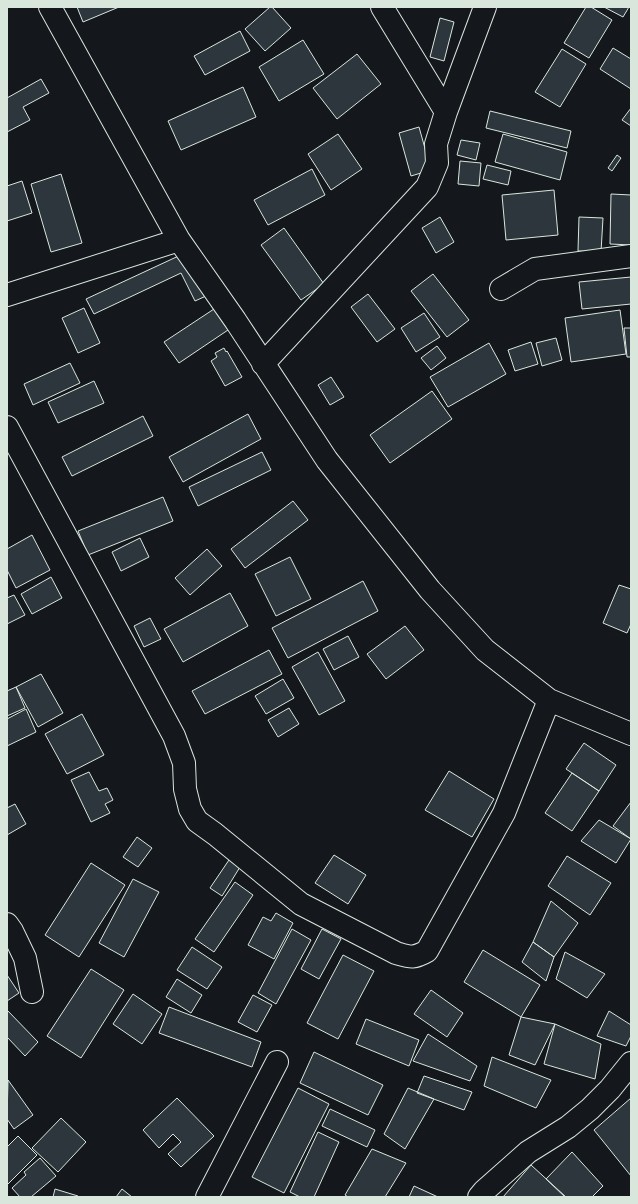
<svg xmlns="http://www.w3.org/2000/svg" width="638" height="1204" font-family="'IBM Plex Sans',sans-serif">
	<rect width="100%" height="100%" fill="#14181c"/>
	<!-- building -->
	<path fill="#2c363c" stroke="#d8e6dc" d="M 77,7 L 119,7 L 83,22 Z
		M 270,7 L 272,7 L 291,28 L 265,51 L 245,29 Z
		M 586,7 L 591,7 L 612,20 L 589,58 L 564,43 Z
		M 604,7 L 629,7 L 623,17 Z
		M 440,18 L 454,22 L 444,61 L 430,57 Z
		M 240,31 L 250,51 L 205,75 L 194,56 Z
		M 303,40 L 324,74 L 279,101 L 259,67 Z
		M 613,48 L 631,59 L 631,89 L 600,69 Z
		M 562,49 L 586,64 L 560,107 L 535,92 Z
		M 357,54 L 381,84 L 337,119 L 313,88 Z
		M 41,79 L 49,93 L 23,107 L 30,120 L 7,132 L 7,98 Z
		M 243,87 L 256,117 L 181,150 L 168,121 Z
		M 631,108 L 631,126 L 622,120 Z
		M 490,111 L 571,131 L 567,148 L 486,128 Z
		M 419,127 L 431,170 L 411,176 L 399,133 Z
		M 338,134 L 362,169 L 331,190 L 308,154 Z
		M 503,134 L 567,152 L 560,180 L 495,162 Z
		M 461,140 L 480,143 L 476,160 L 457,155 Z
		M 617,155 L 621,158 L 612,171 L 608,168 Z
		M 460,161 L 481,163 L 479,186 L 458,184 Z
		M 487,165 L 511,171 L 508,185 L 483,179 Z
		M 312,169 L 325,195 L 268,225 L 254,200 Z
		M 61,174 L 82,243 L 51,252 L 31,184 Z
		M 22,181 L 32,213 L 7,221 L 7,186 Z
		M 554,190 L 558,235 L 506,240 L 502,195 Z
		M 611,194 L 631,195 L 631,245 L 610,244 Z
		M 440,217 L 454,242 L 436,253 L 422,228 Z
		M 579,217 L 603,218 L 601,252 L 578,251 Z
		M 284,228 L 324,284 L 301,300 L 261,245 Z
		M 185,253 L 206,296 L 195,301 L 181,273 L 94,314 L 86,299 Z
		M 433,274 L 469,320 L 447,337 L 411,291 Z
		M 631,277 L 631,304 L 582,309 L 579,282 Z
		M 368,294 L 395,329 L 377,342 L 351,307 Z
		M 84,308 L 100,343 L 78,353 L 62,318 Z
		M 214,309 L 228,330 L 179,363 L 164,342 Z
		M 620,310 L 626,354 L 571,362 L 565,318 Z
		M 424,313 L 440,337 L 416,352 L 401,328 Z
		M 624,328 L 631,328 L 631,357 L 627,357 Z
		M 556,338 L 562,360 L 542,366 L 536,343 Z
		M 531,342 L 538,364 L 515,371 L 508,350 Z
		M 489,343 L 506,374 L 448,407 L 430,377 Z
		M 437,346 L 446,358 L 431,370 L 421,358 Z
		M 224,348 L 226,352 L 227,351 L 242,377 L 225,386 L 211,361 L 217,357 L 215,353 Z
		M 70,363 L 80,383 L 33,405 L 24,384 Z
		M 331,377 L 344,397 L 330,405 L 318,385 Z
		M 94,381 L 104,403 L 58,423 L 48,402 Z
		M 432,391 L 452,419 L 390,463 L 370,435 Z
		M 248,414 L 261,439 L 183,482 L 169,457 Z
		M 143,416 L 153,436 L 72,476 L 62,457 Z
		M 262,452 L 271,470 L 198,506 L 189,487 Z
		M 163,497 L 173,521 L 88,555 L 78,531 Z
		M 293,501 L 308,520 L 245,568 L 231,549 Z
		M 32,535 L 50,570 L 16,588 L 7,570 L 7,549 Z
		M 140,538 L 149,557 L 121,571 L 112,552 Z
		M 207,549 L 222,566 L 190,595 L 175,578 Z
		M 290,557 L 311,599 L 276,616 L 255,574 Z
		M 51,577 L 62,598 L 32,614 L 21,594 Z
		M 363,581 L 378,611 L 288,658 L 272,628 Z
		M 619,585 L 631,589 L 631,624 L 627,633 L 603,623 Z
		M 230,593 L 248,626 L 183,662 L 164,629 Z
		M 14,595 L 25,615 L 7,624 L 7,598 Z
		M 150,618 L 161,639 L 144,647 L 134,626 Z
		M 405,626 L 424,650 L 386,679 L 367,654 Z
		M 348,636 L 359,657 L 334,670 L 323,649 Z
		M 269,650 L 282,674 L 205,714 L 192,691 Z
		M 318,652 L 345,701 L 319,715 L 292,667 Z
		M 41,674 L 63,713 L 38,727 L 16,687 Z
		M 283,679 L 294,698 L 266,714 L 255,696 Z
		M 16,687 L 25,708 L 7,716 L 7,691 Z
		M 289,708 L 299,724 L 278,737 L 268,720 Z
		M 26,709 L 36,732 L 7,746 L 7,719 Z
		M 82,714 L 104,755 L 67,774 L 45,734 Z
		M 584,743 L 616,765 L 599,791 L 566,769 Z
		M 449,771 L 494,799 L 472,837 L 425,810 Z
		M 89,772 L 99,791 L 107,788 L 113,800 L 105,804 L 110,813 L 91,822 L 71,780 Z
		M 572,773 L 599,791 L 572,831 L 545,813 Z
		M 631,802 L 631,839 L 613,826 Z
		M 15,804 L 26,824 L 7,835 L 7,808 Z
		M 599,820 L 631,839 L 616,863 L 581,841 Z
		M 137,837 L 152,848 L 138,867 L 123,857 Z
		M 334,855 L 366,875 L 348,904 L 315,883 Z
		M 567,856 L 611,883 L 590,915 L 548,886 Z
		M 229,860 L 240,867 L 222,896 L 210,888 Z
		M 91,863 L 125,885 L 79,957 L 45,935 Z
		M 133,879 L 159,892 L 124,957 L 99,943 Z
		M 235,882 L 253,895 L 214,952 L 195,939 Z
		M 551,901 L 578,923 L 554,957 L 533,942 Z
		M 276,913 L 293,923 L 274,959 L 248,945 L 263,917 L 271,921 Z
		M 292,929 L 311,940 L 276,1004 L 258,993 Z
		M 322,929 L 341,939 L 319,979 L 301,969 Z
		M 533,942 L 554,957 L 546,981 L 522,962 Z
		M 192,947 L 222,967 L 207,989 L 177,970 Z
		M 483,950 L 540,985 L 521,1017 L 464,982 Z
		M 565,952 L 605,974 L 587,998 L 556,979 Z
		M 343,955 L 374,971 L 338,1039 L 307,1023 Z
		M 91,969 L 124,990 L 81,1058 L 47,1036 Z
		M 7,975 L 19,993 L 7,1001 Z
		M 177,979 L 202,995 L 191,1013 L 166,997 Z
		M 431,990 L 463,1013 L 447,1037 L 414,1014 Z
		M 133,994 L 162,1014 L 142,1044 L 113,1024 Z
		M 253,995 L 272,1005 L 257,1032 L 238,1022 Z
		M 169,1007 L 261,1042 L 252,1067 L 159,1033 Z
		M 7,1010 L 38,1042 L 25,1056 L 7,1037 Z
		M 609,1011 L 631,1025 L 631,1036 L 626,1046 L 597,1036 Z
		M 521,1017 L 555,1024 L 535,1065 L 509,1055 Z
		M 366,1019 L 419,1040 L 409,1066 L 356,1044 Z
		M 555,1024 L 601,1044 L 595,1079 L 544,1064 Z
		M 428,1034 L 477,1066 L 470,1081 L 413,1061 Z
		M 314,1052 L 383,1085 L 368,1115 L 300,1083 Z
		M 492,1057 L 551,1080 L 536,1108 L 484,1086 Z
		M 424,1076 L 472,1092 L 464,1110 L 417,1093 Z
		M 8,1080 L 33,1115 L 14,1129 L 7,1119 Z
		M 298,1088 L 329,1104 L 284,1193 L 252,1177 Z
		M 408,1088 L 434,1099 L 405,1149 L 384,1134 Z
		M 177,1098 L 214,1136 L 181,1167 L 168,1154 L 181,1142 L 173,1134 L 159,1148 L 143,1130 Z
		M 631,1098 L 631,1176 L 594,1130 Z
		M 330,1109 L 375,1130 L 367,1147 L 322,1126 Z
		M 61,1118 L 86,1142 L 58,1172 L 32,1148 Z
		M 318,1132 L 339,1142 L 314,1197 L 300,1197 L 290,1192 Z
		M 18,1136 L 37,1155 L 7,1185 L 7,1147 Z
		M 372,1149 L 406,1163 L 385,1197 L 348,1197 L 345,1195 Z
		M 572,1152 L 603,1186 L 592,1197 L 565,1197 L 546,1179 Z
		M 40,1158 L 56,1176 L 31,1197 L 20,1197 L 12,1188 L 26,1175 L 24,1172 Z
		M 531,1165 L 566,1197 L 503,1197 Z
		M 414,1186 L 438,1197 L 409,1197 Z
		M 55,1189 L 78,1196 L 78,1197 L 53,1197 Z
		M 122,1189 L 132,1197 L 116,1197 Z"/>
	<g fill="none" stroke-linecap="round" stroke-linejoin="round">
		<defs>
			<path id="minor" d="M 50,7 L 179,240 L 235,320 L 327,460 L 430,590 L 485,650 L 549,700 L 631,734
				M 382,7 L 446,112
				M 501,289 L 535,269 L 631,256
				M 7,295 L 179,240
				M 263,364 L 427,187 L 437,163 L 436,144 L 446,112 L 485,7
				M 7,427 L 174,736 L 184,763 L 185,789 L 190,809 L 197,821 L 215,834 L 301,904 L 396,953 C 410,957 413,959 427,951 L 504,813 L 549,700
				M 7,924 L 12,931 L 25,958 L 32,992
				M 207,1197 L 277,1062
				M 479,1197 L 484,1191 L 528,1152 L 568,1127 L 590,1109 L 610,1089 L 631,1063"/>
		</defs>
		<!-- minor casing -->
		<use href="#minor" stroke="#d8e6dc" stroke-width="24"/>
		<!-- minor -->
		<use href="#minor" stroke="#14181c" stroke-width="22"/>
	</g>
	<!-- border -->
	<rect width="638" height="1204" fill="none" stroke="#d8e6dc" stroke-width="16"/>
</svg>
